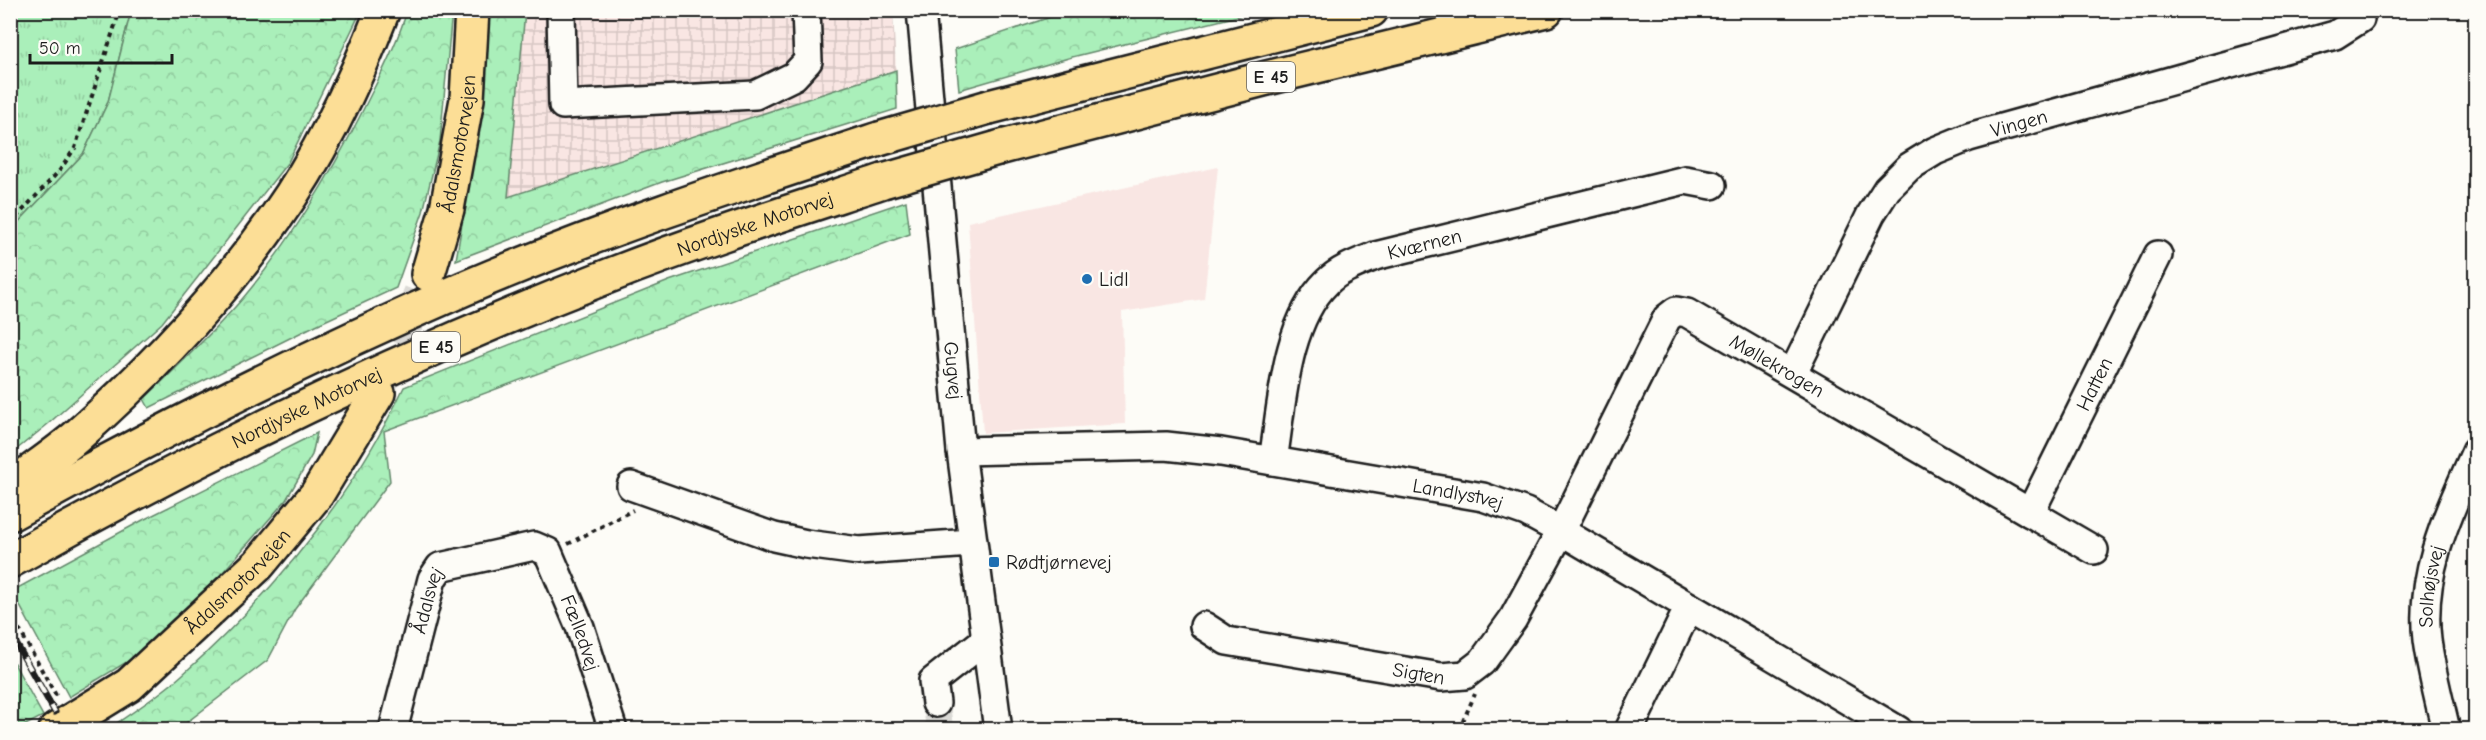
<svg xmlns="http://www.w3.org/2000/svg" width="2486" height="740" font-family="'Comic Neue',sans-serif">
	<defs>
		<pattern id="industrial-grid" width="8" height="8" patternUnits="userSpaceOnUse" patternTransform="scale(1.5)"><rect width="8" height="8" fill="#f9e6e3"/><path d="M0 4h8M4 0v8" fill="none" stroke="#d5c5c2"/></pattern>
		<pattern id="grass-tufts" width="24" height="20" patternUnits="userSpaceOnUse" patternTransform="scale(1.5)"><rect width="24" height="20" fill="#aaefba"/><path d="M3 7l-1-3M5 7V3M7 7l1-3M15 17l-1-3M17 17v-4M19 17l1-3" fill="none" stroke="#92cc9f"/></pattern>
		<pattern id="forest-crowns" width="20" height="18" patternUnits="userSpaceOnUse" patternTransform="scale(1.5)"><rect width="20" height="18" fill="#aaefba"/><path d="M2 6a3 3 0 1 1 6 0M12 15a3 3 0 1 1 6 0" fill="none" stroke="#92cc9f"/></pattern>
	</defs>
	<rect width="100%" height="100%" fill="#fdfcf7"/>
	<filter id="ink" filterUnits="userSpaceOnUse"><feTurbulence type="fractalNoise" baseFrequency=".0167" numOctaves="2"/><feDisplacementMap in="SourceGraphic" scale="12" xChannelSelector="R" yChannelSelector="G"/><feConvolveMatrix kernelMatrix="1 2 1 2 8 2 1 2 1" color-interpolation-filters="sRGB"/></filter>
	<g filter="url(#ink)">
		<!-- built -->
		<path fill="#f9e6e3" d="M 1218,167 L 1204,299 L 1122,312 L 1125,424 L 983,433 L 968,222 Z"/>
		<!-- industrial -->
		<path fill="url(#industrial-grid)" d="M 525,11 L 893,11 L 896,70 L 508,197 Z"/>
		<!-- grass -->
		<path fill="url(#grass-tufts)" stroke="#63866b" stroke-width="1.5" d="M 11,11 L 131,11 L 108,102 L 83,154 L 11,230 Z"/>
		<!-- forest -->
		<path fill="url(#forest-crowns)" stroke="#63866b" stroke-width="1.5" d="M 1071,10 L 1259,10 L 1259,11 L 1072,57 L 959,90 L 955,49 Z
			M 131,11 L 361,11 L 288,162 L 162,323 L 48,424 L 11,454 L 11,230 L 83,154 L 108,102 Z
			M 407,11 L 452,11 L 440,141 L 423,212 L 396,288 L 316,325 L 149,408 L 144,399 C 177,367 212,334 243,298 C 294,237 336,166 371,94 C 385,67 398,40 407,11 Z
			M 489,11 L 525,11 L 508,197 L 896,70 L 897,109 L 662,182 L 456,260 L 479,122 Z
			M 906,201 L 910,234 L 384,431 L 390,481 L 295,609 L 268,660 L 178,729 L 108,729 C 133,712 160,695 182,675 C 273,594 352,497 404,387 L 669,281 Z
			M 317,433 L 312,455 L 286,500 L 202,596 L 135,657 L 69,697 L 12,591 L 143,520 Z
			M 10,656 L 43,716 L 18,729 L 11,729 Z"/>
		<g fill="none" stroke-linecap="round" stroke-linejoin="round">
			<!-- minor-tunnel -->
			<path stroke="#dbdad6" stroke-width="27" stroke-dasharray="27 14" stroke-linecap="butt" d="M 936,703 L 940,730"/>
			<!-- highway-tunnel -->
			<path stroke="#dbdad6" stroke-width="33" stroke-dasharray="33 16" stroke-linecap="butt" d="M 379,389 L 420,293"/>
			<defs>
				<g id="minor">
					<path d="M 561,10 L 563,105 L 755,95 L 794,76 L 808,61 L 806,10"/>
					<path id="s1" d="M 921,10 L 961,451 L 998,730"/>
					<path id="s2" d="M 1793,373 L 1871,214 L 1887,189 L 1909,167 L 1935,151 L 1969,137 L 2335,35 L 2360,19"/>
					<path id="s3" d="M 961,451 L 1166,446 L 1221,452 L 1483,497 L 1526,512 L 1561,531 L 1898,730"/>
					<path id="s4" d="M 1273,461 C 1282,405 1285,323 1327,282 C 1340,269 1358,263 1375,256 L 1685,180 L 1712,185"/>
					<path d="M 631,486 L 774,537 L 806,544 L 859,551 L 971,543"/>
					<path id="s5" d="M 2030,513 L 2158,255"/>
					<path id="s6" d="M 1204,626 L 1227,641 L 1441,677 L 1465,675 L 1482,662 L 1513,619 L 1561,531 L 1667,318 L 1676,311 L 1687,313 L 2094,550"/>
					<path d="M 936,703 L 933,681 L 985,640"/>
					<path id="s7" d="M 393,730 L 432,579 L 440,567 L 534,546 L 548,552 L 580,627 L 613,730"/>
					<path d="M 1629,730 L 1689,607"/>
					<path id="s8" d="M 2446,730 C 2439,700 2431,670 2427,640 C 2419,572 2449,512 2476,451"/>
				</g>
				<g id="highway">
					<path d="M 989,107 L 1371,10"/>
					<path d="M 998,148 L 1263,79 L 1546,10"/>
					<path id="s9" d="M 428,274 L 447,209 L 467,99 L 472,10"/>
					<path d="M 10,487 C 32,470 55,455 76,437 C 151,371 219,298 277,216 C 322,153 355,82 383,10"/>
					<path d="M 10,514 C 158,432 308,356 463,289 C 598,231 739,185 879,139"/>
					<path id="s10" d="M 10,561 C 204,452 404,355 611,275 C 700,240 792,211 883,181"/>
					<path id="s11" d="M 56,730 L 129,685 L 259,564 L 317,494 L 378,393"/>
				</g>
			</defs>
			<!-- minor casing -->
			<use href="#minor" stroke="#1c1c1c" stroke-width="32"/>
			<!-- highway casing -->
			<use href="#highway" stroke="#1c1c1c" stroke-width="38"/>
			<!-- path -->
			<path stroke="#1c1c1c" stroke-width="4" stroke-dasharray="4.5 4.5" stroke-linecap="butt" d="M 10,224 L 60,170 L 75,148 L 120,10
				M 568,544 L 633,510
				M 10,613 L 58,699
				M 1459,730 L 1475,694"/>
			<!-- minor -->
			<use href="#minor" stroke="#fdfcf7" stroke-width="27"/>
			<!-- highway -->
			<use href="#highway" stroke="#fcde96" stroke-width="33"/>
			<defs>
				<path id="rail" d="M 10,633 L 55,712"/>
			</defs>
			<!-- rail casing -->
			<use href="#rail" stroke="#1c1c1c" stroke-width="7"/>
			<!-- rail -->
			<use href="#rail" stroke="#fdfcf7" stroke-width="4.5" stroke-dasharray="14" stroke-linecap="butt"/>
			<defs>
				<path id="highway-bridge" d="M 879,139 L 989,107
					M 883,181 L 998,148"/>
			</defs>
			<!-- highway-bridge casing -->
			<use href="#highway-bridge" stroke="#1c1c1c" stroke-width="38" stroke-linecap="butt"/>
			<!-- highway-bridge -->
			<use href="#highway-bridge" stroke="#fcde96" stroke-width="33"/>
		</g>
	</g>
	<!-- markers -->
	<g fill="#1f6fb2" stroke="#fdfcf7" stroke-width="2">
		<circle cx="1087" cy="279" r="6"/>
		<rect x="988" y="556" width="12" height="12" rx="3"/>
	</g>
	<g text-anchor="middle" stroke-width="5" stroke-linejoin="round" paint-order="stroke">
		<!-- shield labels -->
		<g fill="#fdfcf7" stroke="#605f5e" stroke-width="1.5">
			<rect x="1247" y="62" width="48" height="30" rx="4.5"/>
			<rect x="412" y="332" width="48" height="30" rx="4.5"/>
		</g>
		<g font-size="18" font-weight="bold" fill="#1c1c1c">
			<text x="1271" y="83">E 45</text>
			<text x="436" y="353">E 45</text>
		</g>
		<!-- street labels -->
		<g font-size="20" fill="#1c1c1c" stroke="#fdfcf7">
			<text dy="7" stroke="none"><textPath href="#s2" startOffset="357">Vingen</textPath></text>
			<text dy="7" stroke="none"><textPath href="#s9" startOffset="134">Ådalsmotorvejen</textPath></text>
			<text dy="7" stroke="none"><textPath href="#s10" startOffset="819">Nordjyske Motorvej</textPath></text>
			<text dy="7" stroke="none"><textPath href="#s4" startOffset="296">Kværnen</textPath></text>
			<text dy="7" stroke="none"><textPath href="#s6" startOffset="808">Møllekrogen</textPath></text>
			<text dy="7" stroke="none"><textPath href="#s1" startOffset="362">Gugvej</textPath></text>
			<text dy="7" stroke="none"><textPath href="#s5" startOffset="144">Hatten</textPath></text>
			<text dy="7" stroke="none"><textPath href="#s10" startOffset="334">Nordjyske Motorvej</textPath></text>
			<text dy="7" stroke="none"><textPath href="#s3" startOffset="501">Landlystvej</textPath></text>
			<text dy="7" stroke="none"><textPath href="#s11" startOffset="236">Ådalsmotorvejen</textPath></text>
			<text dy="7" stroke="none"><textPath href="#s8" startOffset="146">Solhøjsvej</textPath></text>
			<text dy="7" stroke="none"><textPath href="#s7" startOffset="134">Ådalsvej</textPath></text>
			<text dy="7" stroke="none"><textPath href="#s7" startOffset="369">Fælledvej</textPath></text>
			<text dy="7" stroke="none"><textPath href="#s6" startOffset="222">Sigten</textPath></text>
		</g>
		<!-- poi labels -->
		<g font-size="20" fill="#1c1c1c" stroke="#fdfcf7" text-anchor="start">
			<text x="1099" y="286">Lidl</text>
			<text x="1006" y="569">Rødtjørnevej</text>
		</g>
	</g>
	<!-- margin -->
	<rect width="2486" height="740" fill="none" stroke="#fdfcf7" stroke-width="36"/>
	<rect x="18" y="18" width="2450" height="704" fill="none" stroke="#1c1c1c" stroke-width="2" filter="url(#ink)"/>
	<!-- scale -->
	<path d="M30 54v9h142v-9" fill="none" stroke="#1c1c1c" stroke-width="3"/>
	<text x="39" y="54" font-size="18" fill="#1c1c1c" stroke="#fdfcf7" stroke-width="4.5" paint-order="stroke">50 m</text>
</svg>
